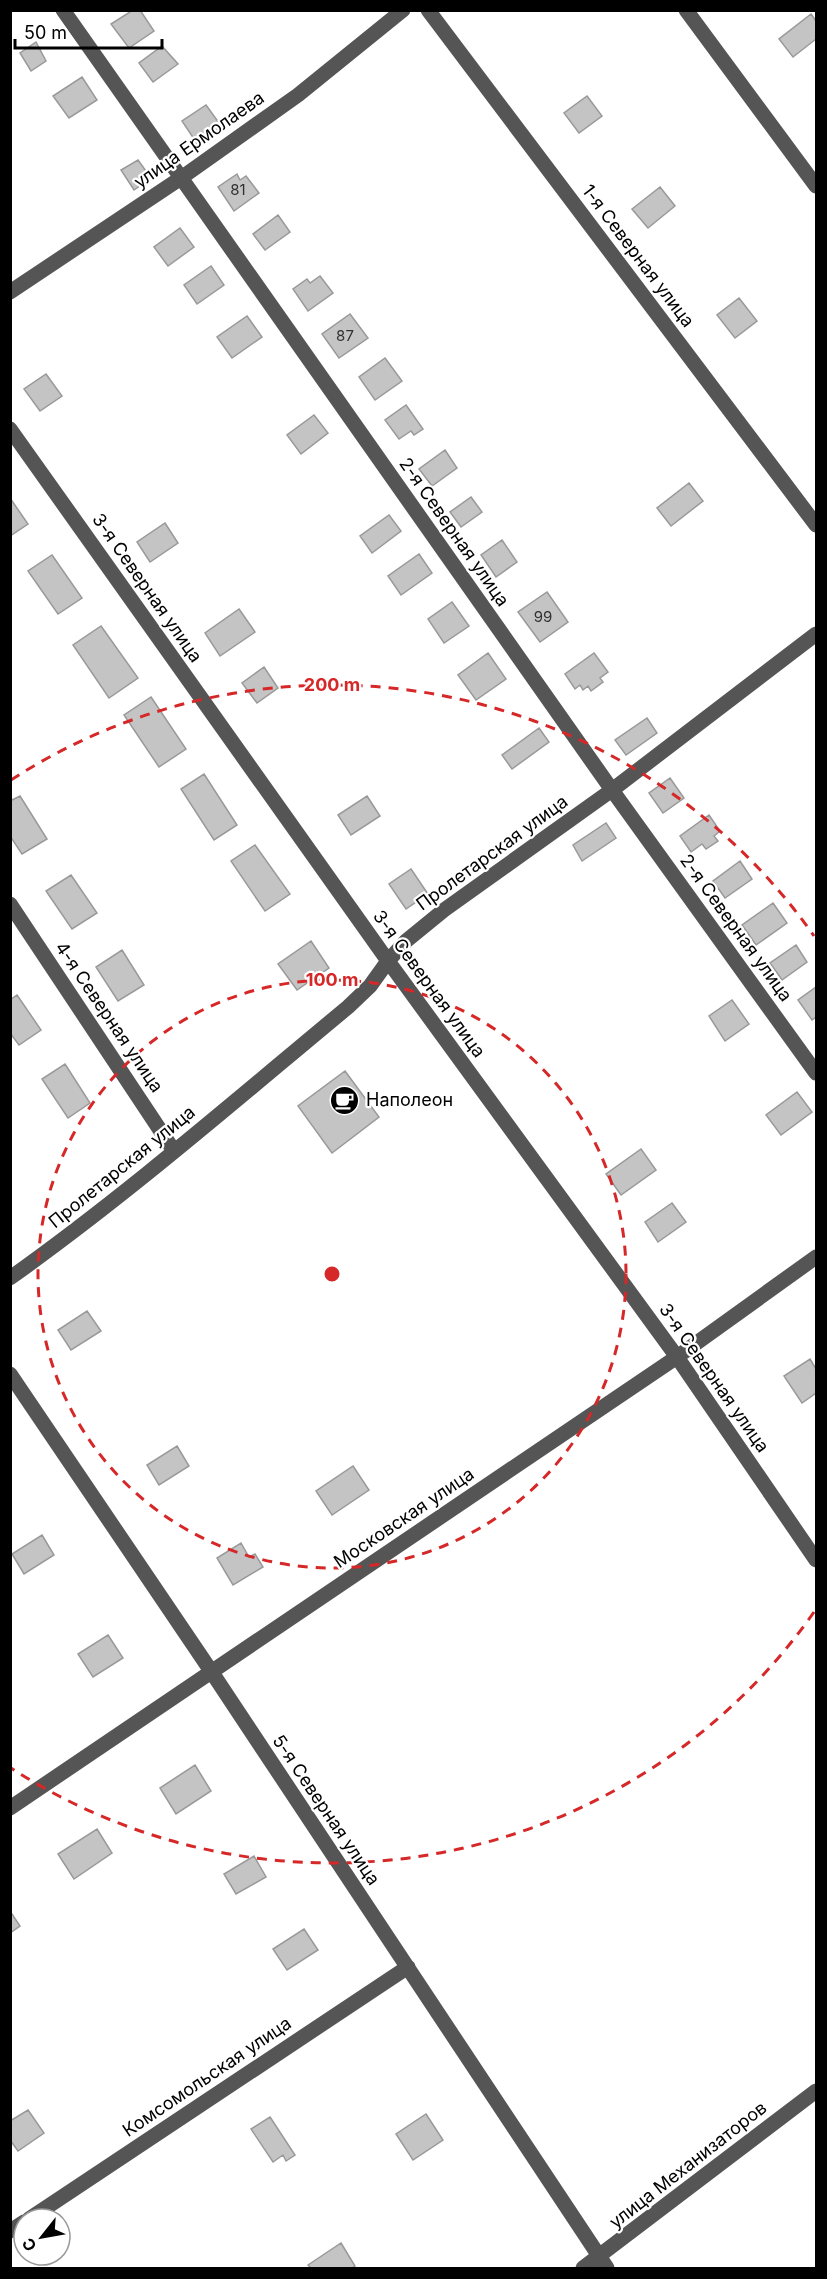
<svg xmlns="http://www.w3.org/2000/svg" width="827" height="2279" font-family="Inter,sans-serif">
	<rect width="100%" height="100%" fill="#fff"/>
	<!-- building -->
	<path fill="#c4c4c4" stroke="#999" stroke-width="1.5" d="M 133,10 L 140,10 L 154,31 L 129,48 L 111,24 Z
		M 811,14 L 816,21 L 816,39 L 793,57 L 779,39 Z
		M 36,42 L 46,61 L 31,71 L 20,53 Z
		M 162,46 L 178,64 L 153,82 L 139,63 Z
		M 82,77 L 97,100 L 69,118 L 53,96 Z
		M 587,96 L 602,116 L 579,133 L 564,113 Z
		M 206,105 L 222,127 L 198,145 L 182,121 Z
		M 138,160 L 151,178 L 134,190 L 121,170 Z
		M 237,174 L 240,180 L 246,176 L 259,193 L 234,211 L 218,187 Z
		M 660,187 L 675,206 L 648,228 L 632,209 Z
		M 278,215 L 290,232 L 265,250 L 253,234 Z
		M 180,228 L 194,247 L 168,266 L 154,247 Z
		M 211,266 L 224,285 L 197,304 L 184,285 Z
		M 320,276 L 333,293 L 308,311 L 293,289 L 307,279 L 310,283 Z
		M 739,298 L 757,321 L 735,338 L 717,315 Z
		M 350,314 L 368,338 L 339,358 L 322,334 Z
		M 247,316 L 262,337 L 232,358 L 217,337 Z
		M 385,358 L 402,381 L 375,400 L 359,377 Z
		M 46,374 L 62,396 L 40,411 L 24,389 Z
		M 406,405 L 423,429 L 414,435 L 411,431 L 399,439 L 385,420 Z
		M 314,415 L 328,433 L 301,454 L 287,435 Z
		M 445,450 L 457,468 L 432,486 L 419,469 Z
		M 689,483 L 703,501 L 671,526 L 657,508 Z
		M 471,497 L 482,512 L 461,527 L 450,512 Z
		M 10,498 L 28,524 L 10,536 Z
		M 389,515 L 401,531 L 372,553 L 360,536 Z
		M 165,523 L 178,543 L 150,562 L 137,542 Z
		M 502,540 L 517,562 L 496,577 L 481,555 Z
		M 419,554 L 432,573 L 401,595 L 388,576 Z
		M 52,555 L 82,598 L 58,614 L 28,571 Z
		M 547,592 L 568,622 L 540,642 L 518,612 Z
		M 452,602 L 469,626 L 444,643 L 428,619 Z
		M 239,609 L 255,632 L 220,656 L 205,633 Z
		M 101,626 L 138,678 L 109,698 L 73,645 Z
		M 488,653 L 506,679 L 476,700 L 458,675 Z
		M 594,653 L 608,672 L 600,678 L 603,682 L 591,691 L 588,686 L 583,690 L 580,685 L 575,689 L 565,674 Z
		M 264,667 L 278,688 L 257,703 L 242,683 Z
		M 151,697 L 186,749 L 159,767 L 124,715 Z
		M 647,718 L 657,733 L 626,755 L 615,740 Z
		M 539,728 L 549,742 L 512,769 L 502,755 Z
		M 204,774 L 237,825 L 214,840 L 181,789 Z
		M 670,778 L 684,798 L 663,813 L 649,793 Z
		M 20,796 L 47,839 L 22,854 L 10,836 L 10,801 Z
		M 367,796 L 380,816 L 351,835 L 338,815 Z
		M 709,815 L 720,831 L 714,836 L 718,841 L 706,849 L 702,844 L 691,852 L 680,836 Z
		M 606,823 L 616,838 L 582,861 L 573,845 Z
		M 255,845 L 290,894 L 265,911 L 231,861 Z
		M 740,861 L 752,879 L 725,898 L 713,881 Z
		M 411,869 L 428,894 L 406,909 L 389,884 Z
		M 71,875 L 97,913 L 72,929 L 46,891 Z
		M 773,903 L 787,923 L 756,945 L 742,925 Z
		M 311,941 L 329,968 L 297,990 L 278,964 Z
		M 796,945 L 807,962 L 782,980 L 770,963 Z
		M 122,950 L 144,985 L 118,1001 L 96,967 Z
		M 816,987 L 816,1017 L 812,1020 L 798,1000 Z
		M 17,995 L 41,1030 L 19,1045 L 10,1033 L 10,1000 Z
		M 732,1000 L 749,1024 L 725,1041 L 709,1016 Z
		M 65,1064 L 90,1103 L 68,1118 L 42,1079 Z
		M 345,1071 L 379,1117 L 332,1153 L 298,1106 Z
		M 797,1092 L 812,1112 L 781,1135 L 766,1115 Z
		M 641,1149 L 656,1170 L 621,1195 L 606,1174 Z
		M 672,1203 L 686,1222 L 658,1242 L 645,1222 Z
		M 87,1311 L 101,1331 L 71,1350 L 58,1330 Z
		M 810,1359 L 816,1369 L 816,1393 L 802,1403 L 784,1376 Z
		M 177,1446 L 189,1466 L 159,1485 L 147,1465 Z
		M 353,1466 L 369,1490 L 332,1515 L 316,1491 Z
		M 42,1535 L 54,1555 L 24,1574 L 12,1554 Z
		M 241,1543 L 249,1557 L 255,1554 L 263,1567 L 233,1585 L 217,1558 Z
		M 108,1635 L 123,1658 L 93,1677 L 78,1654 Z
		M 195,1765 L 211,1791 L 176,1814 L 160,1788 Z
		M 97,1829 L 112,1853 L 74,1879 L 58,1854 Z
		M 254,1856 L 266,1877 L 236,1894 L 224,1874 Z
		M 10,1911 L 20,1926 L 10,1933 Z
		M 304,1929 L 318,1950 L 287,1970 L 273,1949 Z
		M 28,2110 L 44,2133 L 18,2151 L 10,2140 L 10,2121 Z
		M 426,2114 L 443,2140 L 413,2160 L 396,2134 Z
		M 270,2117 L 295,2155 L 286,2161 L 283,2155 L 273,2162 L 251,2129 Z
		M 341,2243 L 355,2266 L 352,2268 L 311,2268 L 308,2265 Z"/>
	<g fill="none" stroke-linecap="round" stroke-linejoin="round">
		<!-- minor -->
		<path stroke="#555" stroke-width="15" d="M 63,10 L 612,790 L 816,1073
			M 428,10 L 816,525
			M 686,10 L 816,186
			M 10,292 L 181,178 L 298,95 L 403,10
			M 10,429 L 388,961 L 677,1357 L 816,1560
			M 10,904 L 174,1151
			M 10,1278 C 128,1194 237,1099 348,1007 L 370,986 L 388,961 L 406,941 L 444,910 L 612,790 L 816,634
			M 10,1374 L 211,1671 L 607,2268
			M 10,1808 L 677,1357 L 816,1257
			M 29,2219 L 408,1967
			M 10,2231 L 24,2222
			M 583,2268 L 816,2091"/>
	</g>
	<!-- distance rings -->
	<g fill="none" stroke="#d62828" stroke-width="3" stroke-dasharray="10 8">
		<circle cx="332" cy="1274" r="294"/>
		<path d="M814 1612A589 589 0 0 1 11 1768M11 780A589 589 0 0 1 814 936"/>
	</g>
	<!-- icons -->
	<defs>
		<symbol id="cafe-disc" viewBox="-11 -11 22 22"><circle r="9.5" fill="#000" stroke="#fff"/><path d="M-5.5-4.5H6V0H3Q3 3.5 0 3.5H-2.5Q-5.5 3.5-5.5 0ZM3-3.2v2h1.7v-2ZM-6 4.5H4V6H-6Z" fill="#fff"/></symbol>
	</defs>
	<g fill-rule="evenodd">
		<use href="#cafe-disc" x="328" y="1084" width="33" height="33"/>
	</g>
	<g text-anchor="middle" stroke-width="4.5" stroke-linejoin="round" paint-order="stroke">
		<!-- number labels -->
		<g font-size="15" fill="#313131">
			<text x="238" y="195">81</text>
			<text x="345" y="341">87</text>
			<text x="543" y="622">99</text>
		</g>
		<!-- street labels -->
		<g font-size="18" fill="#000" stroke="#fff">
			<text transform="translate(199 140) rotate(-35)" y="6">улица Ермолаева</text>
			<text transform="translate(638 256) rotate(53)" y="6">1-я Северная улица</text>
			<text transform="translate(454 532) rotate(55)" y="6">2-я Северная улица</text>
			<text transform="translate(147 588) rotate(55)" y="6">3-я Северная улица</text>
			<text transform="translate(492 853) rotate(-36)" y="6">Пролетарская улица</text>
			<text transform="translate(736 928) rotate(54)" y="6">2-я Северная улица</text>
			<text transform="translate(429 984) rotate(54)" y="6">3-я Северная улица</text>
			<text transform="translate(109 1017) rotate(56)" y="6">4-я Северная улица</text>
			<text transform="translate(122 1167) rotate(-39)" y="6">Пролетарская улица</text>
			<text transform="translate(714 1378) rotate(55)" y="6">3-я Северная улица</text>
			<text transform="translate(404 1518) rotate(-34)" y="6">Московская улица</text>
			<text transform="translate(326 1810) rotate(56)" y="6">5-я Северная улица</text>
			<text transform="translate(207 2077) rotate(-34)" y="6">Комсомольская улица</text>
			<text transform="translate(688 2165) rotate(-38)" y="6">улица Механизаторов</text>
		</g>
		<!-- poi labels -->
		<g font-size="18" fill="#000" stroke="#fff" text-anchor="start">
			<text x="366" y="1106">Наполеон</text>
		</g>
	</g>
	<circle cx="332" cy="1274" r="9" fill="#d62828" stroke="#fff" stroke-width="3"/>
	<g font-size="18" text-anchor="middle" font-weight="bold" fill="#d62828" stroke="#fff" stroke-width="4.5" stroke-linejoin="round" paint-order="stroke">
		<text x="332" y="691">200 m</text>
		<text x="332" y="986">100 m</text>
	</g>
	<!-- border -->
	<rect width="827" height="2279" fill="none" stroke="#000000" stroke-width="24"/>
	<!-- north arrow -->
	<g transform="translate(42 2237) rotate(239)"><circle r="28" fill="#ffffff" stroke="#999999" stroke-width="1.5"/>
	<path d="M0-4.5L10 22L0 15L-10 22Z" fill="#000000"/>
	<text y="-9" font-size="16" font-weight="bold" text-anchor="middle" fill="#000000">С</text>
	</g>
	<!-- scale -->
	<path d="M15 39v9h147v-9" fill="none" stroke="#000000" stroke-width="3"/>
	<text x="24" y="39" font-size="18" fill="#000000" stroke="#ffffff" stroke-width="4.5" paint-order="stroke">50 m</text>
</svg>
